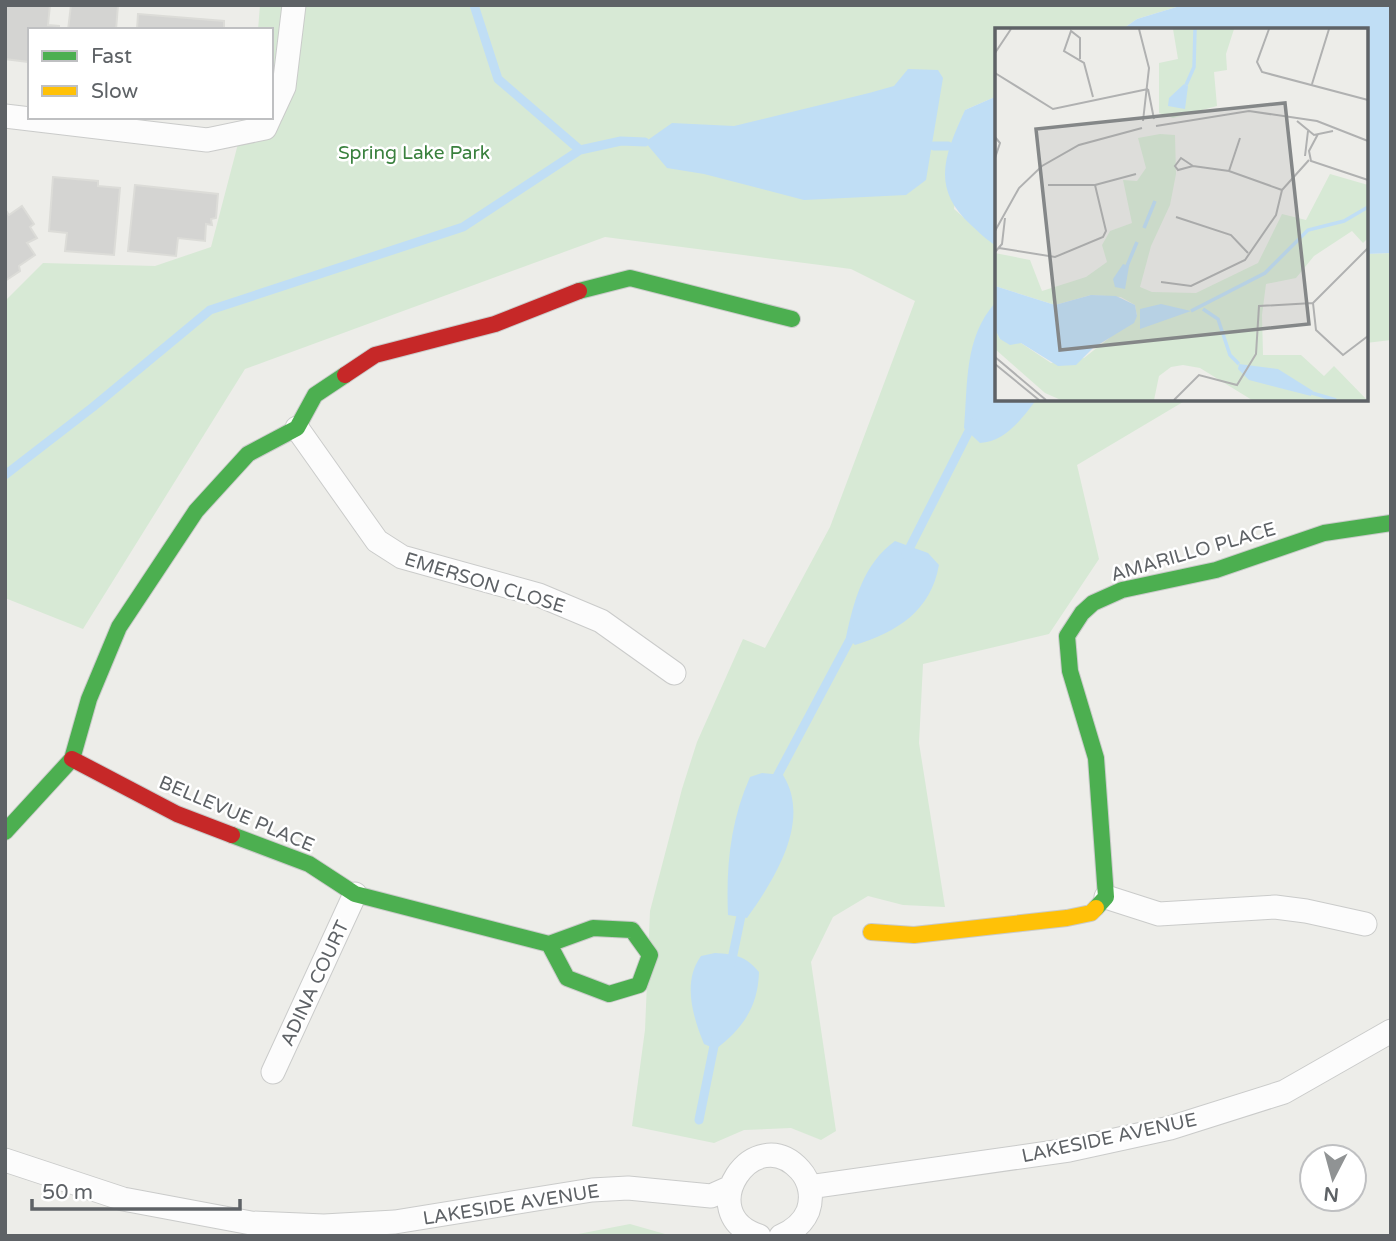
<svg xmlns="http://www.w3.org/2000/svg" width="1396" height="1241" font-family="'Varela Round',sans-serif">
	<rect width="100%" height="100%" fill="#edede9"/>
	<!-- green -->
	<path fill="#d7e9d5" d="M 260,5 L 1183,5 L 1137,19 L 1121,30 L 997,30 L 997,96 L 965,110 L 954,209 L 997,246 L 997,399 L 1188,399 L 1077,465 L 1099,559 L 1049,634 L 923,664 L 919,743 L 945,907 L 903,905 L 868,896 L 833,917 L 811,962 L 836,1131 L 821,1140 L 791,1128 L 744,1130 L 714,1143 L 632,1126 L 645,1030 L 650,911 L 682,789 L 697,742 L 743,639 L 765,648 L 830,527 L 915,301 L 851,269 L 605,237 L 245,369 L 83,629 L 5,598 L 5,301 L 43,263 L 155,266 L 211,247 L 245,117 L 271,117 L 271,30 L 258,30 Z
		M 1391,253 L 1391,340 L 1366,343 L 1366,254 Z
		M 630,1224 L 672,1236 L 568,1236 Z"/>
	<!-- water -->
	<path fill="#c0def5" d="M 1183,5 L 1391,5 L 1391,253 L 1366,254 L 1366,30 L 1121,30 L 1137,19 Z
		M 908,69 L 938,70 L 943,78 L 926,180 L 906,195 L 804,200 L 704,174 L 667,168 L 645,142 L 672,123 L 734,126 L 869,93 L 894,86 Z
		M 997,96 L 997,246 C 987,241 979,232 971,225 C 930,188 945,154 965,110 Z
		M 995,303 L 997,399 L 1037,399 C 1022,418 1006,442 980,443 L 964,428 C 968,383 964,338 995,303 Z
		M 895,541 L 928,553 L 939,565 C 931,611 897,632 855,645 L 846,637 C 854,601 863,564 895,541 Z
		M 762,773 L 783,775 C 812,821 774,880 747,918 L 728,915 C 726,867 730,822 750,777 Z
		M 715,953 C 735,954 746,956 759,972 C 758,1007 743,1028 716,1049 L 704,1044 C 693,1017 682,982 701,956 Z"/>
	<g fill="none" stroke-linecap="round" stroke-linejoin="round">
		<!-- stream -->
		<path stroke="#c0def5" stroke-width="9" d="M 474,5 L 498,79 L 580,150
			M 934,146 L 948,146
			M 5,475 L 93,407 L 210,310 L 463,227 L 580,150 L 621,141 L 645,142
			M 906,555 L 973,423
			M 773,784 L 855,630
			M 731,964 L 743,906
			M 699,1120 L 716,1036"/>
	</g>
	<!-- building -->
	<path fill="#d4d4d2" stroke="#dcdcd8" stroke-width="2" d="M 5,5 L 50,5 L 48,25 L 59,26 L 59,30 L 30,30 L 29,62 L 5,59 Z
		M 71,5 L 118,5 L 116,30 L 68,30 Z
		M 138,14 L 224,21 L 224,30 L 137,30 Z
		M 53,177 L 98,181 L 98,186 L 120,188 L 114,255 L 65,251 L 67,233 L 49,231 Z
		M 135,185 L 218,194 L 216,218 L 211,219 L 212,225 L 206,224 L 205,241 L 178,238 L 176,256 L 128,251 Z
		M 22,206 L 34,224 L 30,227 L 37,238 L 27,243 L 35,255 L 19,266 L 20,271 L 5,281 L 5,209 L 9,215 Z"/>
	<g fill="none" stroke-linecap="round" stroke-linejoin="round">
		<defs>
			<path id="street" d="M 271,115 L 284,87 L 294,5
				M 5,116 L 207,140 L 265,128 L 270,117
				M 297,428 L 377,541 L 402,557 L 539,595 L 601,621 L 674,673
				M 1106,897 L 1159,914 L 1275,907 L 1306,911 L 1365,924
				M 273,1072 L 355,894
				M 5,1160 L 123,1199 L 251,1223 L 324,1226 L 395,1222 L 592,1190 L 628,1188 L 711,1196 L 729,1188
				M 809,1187 L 1069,1150 L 1170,1128 L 1284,1092 L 1391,1031
				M 759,1236 C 691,1214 754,1119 800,1170 C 810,1181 813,1197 808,1211 C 803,1223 793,1231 781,1236"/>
			<path id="fast" d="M 579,291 L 630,278 L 792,319
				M 5,832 L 72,759 L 89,699 L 119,627 L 196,511 L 248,454 L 297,428 L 315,395 L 345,375
				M 232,835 L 309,864 L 355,894 L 549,944 L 593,928 L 632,930 L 650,955 L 639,985 L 609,994 L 567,978 L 549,944
				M 1096,908 L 1106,897 L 1096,758 L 1070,671 L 1067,636 L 1082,613 L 1093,603 L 1122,590 L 1216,570 L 1324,533 L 1391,523"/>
			<path id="slow" d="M 871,932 L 914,935 L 1067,918 L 1091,913 L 1096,908"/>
			<path id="jam" d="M 345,375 L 375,355 L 495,324 L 579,291
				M 72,759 L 177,814 L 232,835"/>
		</defs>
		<!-- street casing -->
		<use href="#street" stroke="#cacbca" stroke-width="25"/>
		<!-- fast casing -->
		<use href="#fast" stroke="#cacbca" stroke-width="18"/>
		<!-- slow casing -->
		<use href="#slow" stroke="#cacbca" stroke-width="18"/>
		<!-- jam casing -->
		<use href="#jam" stroke="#cacbca" stroke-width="18"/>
		<!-- street -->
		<use href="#street" stroke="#fcfcfc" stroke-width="23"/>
		<!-- fast -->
		<use href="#fast" stroke="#4caf50" stroke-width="16"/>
		<!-- slow -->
		<use href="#slow" stroke="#ffc107" stroke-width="16"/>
		<!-- jam -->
		<use href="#jam" stroke="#c62828" stroke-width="16"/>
	</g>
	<g text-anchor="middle" stroke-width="5" stroke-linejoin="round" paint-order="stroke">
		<!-- park labels -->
		<g font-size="19" fill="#3a813e" stroke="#fff">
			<text x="414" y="159">Spring Lake Park</text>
		</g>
		<!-- street labels -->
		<g font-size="19" fill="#5e6266" stroke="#fff">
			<text transform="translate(1193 551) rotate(-16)" y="7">AMARILLO PLACE</text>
			<text transform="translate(485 582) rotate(17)" y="7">EMERSON CLOSE</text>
			<text transform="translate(237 813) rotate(23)" y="7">BELLEVUE PLACE</text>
			<text transform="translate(314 983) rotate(-65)" y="7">ADINA COURT</text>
			<text transform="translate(1109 1137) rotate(-12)" y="7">LAKESIDE AVENUE</text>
			<text transform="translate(511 1204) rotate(-9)" y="7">LAKESIDE AVENUE</text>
		</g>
	</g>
	<!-- overview -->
	<g transform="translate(995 28)">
		<rect width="373" height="373" fill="#edede9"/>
		<path d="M 178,1 L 239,1 L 231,26 L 232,42 L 219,44 L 222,78 L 178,90 L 164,85 L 164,35 L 183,31 ZM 165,106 L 180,107 L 181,146 L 175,177 L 156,218 L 145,259 L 157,264 L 201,265 L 263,235 L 287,186 L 311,192 L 335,146 L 373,157 L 373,210 L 368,215 L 357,203 L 319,228 L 301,250 L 271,256 L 267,287 L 268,327 L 306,327 L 329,348 L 339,338 L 372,372 L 257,372 L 205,340 L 188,337 L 176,339 L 164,348 L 159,372 L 66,372 L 50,365 L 0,321 L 0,301 L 5,311 L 26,315 L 56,335 L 89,330 L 142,288 L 140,277 L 126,269 L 96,267 L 60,277 L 0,258 L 0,225 L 35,232 L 47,263 L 91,249 L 112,234 L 107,217 L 115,203 L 137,195 L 128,152 L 142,153 L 151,140 L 143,110 Z" fill="#d7e9d5"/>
		<path d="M 189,56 L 193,58 L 190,81 L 173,78 L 174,70 ZM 128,236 L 134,238 L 130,261 L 120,259 L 118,251 ZM 0,258 L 60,277 L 96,267 L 121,268 L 140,277 L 142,288 L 139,295 L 98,320 L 81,337 L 63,338 L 26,315 L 15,317 L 5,311 L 0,301 ZM 166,276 L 196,283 L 145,301 L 145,281 ZM 244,336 L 283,341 L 318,363 L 316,368 L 254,352 L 243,341 Z" fill="#c0def5"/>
		<path fill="none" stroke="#c0def5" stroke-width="3.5" d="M 191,57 L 199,39 L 200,1M 149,200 L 160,173M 132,238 L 142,214M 208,281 L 223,291 L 235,327 L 244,336M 196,283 L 270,245 L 313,202 L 349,193 L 373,179M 317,365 L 341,372"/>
		<path fill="none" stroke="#b0b1b1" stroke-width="2" d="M 144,1 L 154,40 L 148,93M 274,1 L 262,34 L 267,44 L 373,72M 0,25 L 16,1M 85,31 L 85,10 L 76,3 L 69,23 L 89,35 L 98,69M 0,45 L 58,81 L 153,61M 317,56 L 334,1M 153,61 L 159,91M 302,93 L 319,107 L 338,103M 161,98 L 254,83 L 322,93 L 373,113M 323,106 L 314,123 L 316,133 L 373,152M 0,109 L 5,115 L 0,130M 310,128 L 313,103M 198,138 L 186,130 L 180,138 L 183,142 L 198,138 L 234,143 L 287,162M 234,143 L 245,110M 53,157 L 100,157M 181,189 L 236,207 L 253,225M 0,203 L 24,160 L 47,138 L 84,117 L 147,100M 4,220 L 60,229 L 108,209 L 111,203 L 100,157 L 141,146M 0,224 L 7,216 L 10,190M 166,254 L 196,258 L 250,232 L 281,187 L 287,162 L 314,132M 318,275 L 321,302 L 348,327 L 373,308M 0,329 L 51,372M 0,336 L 44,372M 179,372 L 204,347 L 242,357 L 261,326 L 264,278 L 318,275 L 373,220"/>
		<path fill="#848788" fill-opacity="0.15" stroke="#848788" stroke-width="3.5" d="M 290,75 L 314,296 L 65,322 L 41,101 Z"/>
		<rect width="373" height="373" fill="none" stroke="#5e6266" stroke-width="3.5"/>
	</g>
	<!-- border -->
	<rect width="1396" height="1241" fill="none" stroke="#5e6266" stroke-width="14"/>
	<!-- legend -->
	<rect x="28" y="28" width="245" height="91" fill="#ffffff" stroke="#bfc0c2" stroke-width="2"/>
	<rect x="42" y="51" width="35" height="10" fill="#4caf50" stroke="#bfc0c2" stroke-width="2"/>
	<text x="91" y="63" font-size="21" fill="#5e6266">Fast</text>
	<rect x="42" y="86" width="35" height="10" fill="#ffc107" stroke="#bfc0c2" stroke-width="2"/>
	<text x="91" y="98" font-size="21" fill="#5e6266">Slow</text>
	<!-- north arrow -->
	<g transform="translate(1333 1178) rotate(186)"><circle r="33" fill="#ffffff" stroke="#bfc0c2" stroke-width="2"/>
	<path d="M0-5L12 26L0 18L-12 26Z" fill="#909394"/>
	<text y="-10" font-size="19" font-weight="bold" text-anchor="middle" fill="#5e6266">N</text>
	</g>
	<!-- scale -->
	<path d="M32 1199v10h208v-10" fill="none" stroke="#5e6266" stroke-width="3.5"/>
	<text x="42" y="1199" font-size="21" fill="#5e6266" stroke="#ffffff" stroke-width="5" paint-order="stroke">50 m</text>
</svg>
